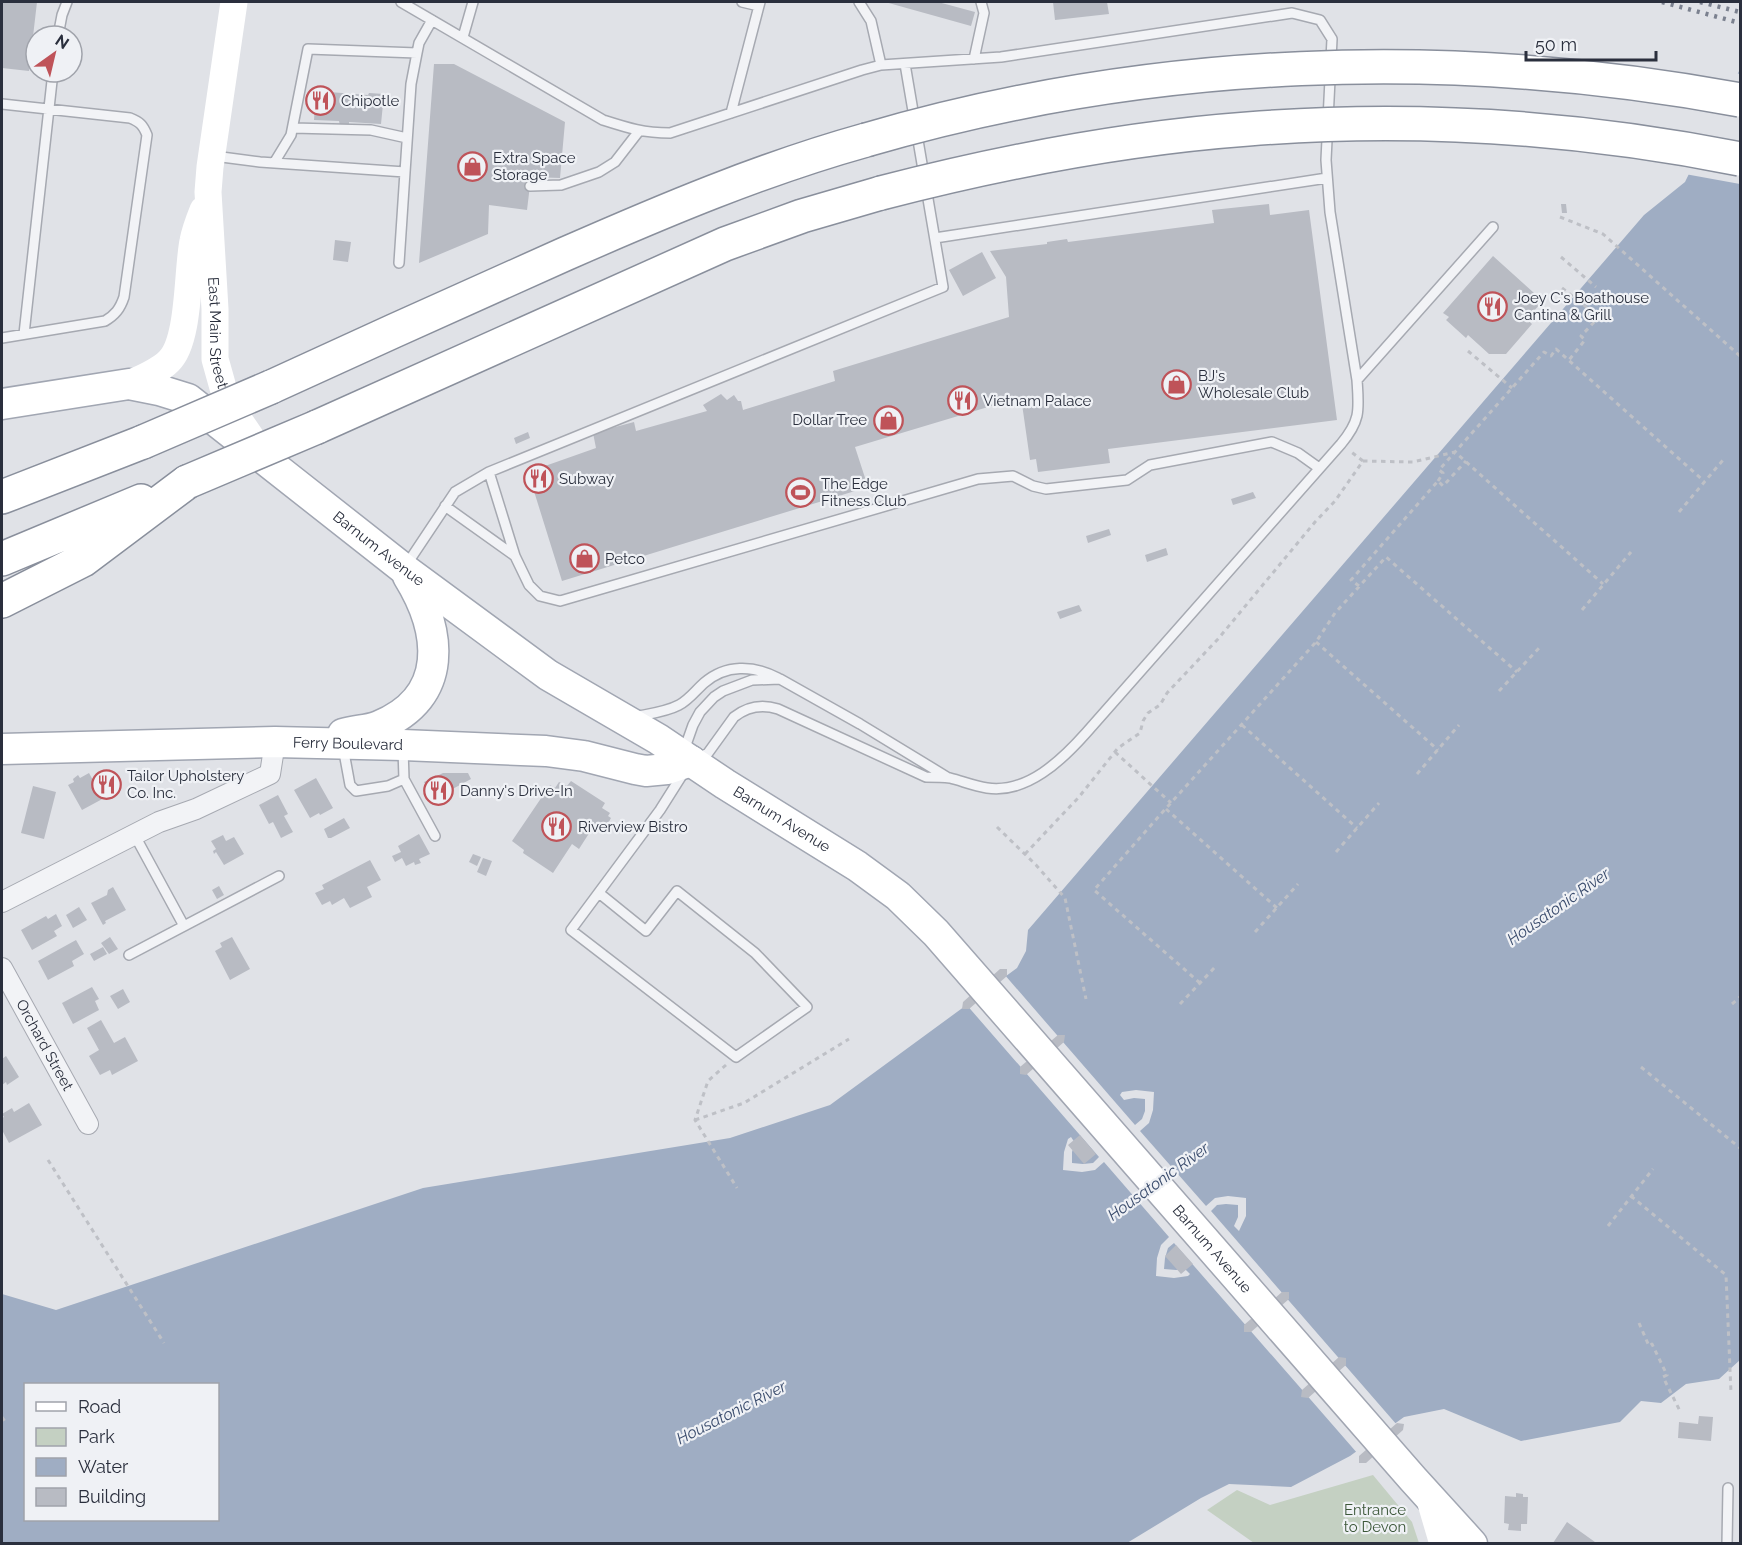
<svg xmlns="http://www.w3.org/2000/svg" width="1742" height="1545" font-family="Raleway,sans-serif">
	<rect width="100%" height="100%" fill="#e0e2e7"/>
	<!-- green -->
	<path fill="#c4d0c2" d="M 1373,1475 L 1412,1522 L 1419,1543 L 1254,1543 L 1207,1510 L 1237,1490 L 1270,1505 Z"/>
	<!-- water -->
	<path fill="#9fadc3" fill-rule="evenodd" d="M 1740,69 L 1740,1360 L 1719,1379 L 1686,1384 L 1661,1403 L 1641,1401 L 1620,1422 L 1521,1441 L 1444,1409 L 1404,1417 L 1350,1456 L 1291,1487 L 1229,1484 L 1201,1498 L 1127,1543 L 2,1543 L 2,1294 L 56,1310 L 423,1188 L 730,1138 L 830,1105 L 1017,968 L 1026,951 L 1028,930 L 1644,215 L 1685,182 ZM 26,1384 L 218,1384 L 218,1520 L 26,1520 Z"/>
	<!-- pier -->
	<path fill="#e0e2e7" d="M 1735,73 L 1740,74 L 1740,184 L 1685,174 Z
		M 1004,974 L 1135,1125 L 1142,1119 L 1145,1111 L 1145,1099 L 1134,1098 L 1124,1100 L 1120,1095 L 1122,1092 L 1136,1090 L 1154,1092 L 1153,1110 L 1149,1123 L 1140,1131 L 1206,1206 L 1215,1198 L 1228,1196 L 1246,1198 L 1246,1216 L 1239,1231 L 1234,1226 L 1238,1217 L 1238,1205 L 1226,1204 L 1217,1205 L 1211,1211 L 1397,1425 L 1358,1454 L 1174,1243 L 1168,1248 L 1165,1258 L 1164,1269 L 1176,1270 L 1185,1269 L 1190,1274 L 1188,1276 L 1174,1278 L 1156,1276 L 1157,1258 L 1161,1245 L 1169,1237 L 1104,1162 L 1095,1170 L 1082,1172 L 1063,1170 L 1064,1152 L 1068,1139 L 1071,1137 L 1075,1143 L 1072,1152 L 1072,1163 L 1083,1164 L 1093,1163 L 1099,1157 L 965,1003 Z"/>
	<!-- building -->
	<path fill="#b8bbc3" d="M 2,2 L 37,2 L 29,71 L 2,68 Z
		M 885,2 L 938,2 L 975,12 L 971,26 Z
		M 1053,2 L 1107,2 L 1109,14 L 1055,20 Z
		M 434,64 L 454,64 L 565,122 L 560,178 L 531,177 L 527,210 L 489,205 L 488,234 L 419,263 Z
		M 316,91 L 368,95 L 369,93 L 384,94 L 381,124 L 349,122 L 349,127 L 340,126 L 339,121 L 314,120 Z
		M 1269,204 L 1270,215 L 1309,210 L 1337,420 L 1108,449 L 1110,463 L 1038,472 L 1036,459 L 1030,460 L 1021,397 L 855,447 L 868,487 L 562,581 L 528,472 L 596,448 L 593,433 L 634,422 L 636,431 L 707,411 L 703,405 L 721,394 L 727,400 L 734,395 L 738,401 L 741,401 L 743,410 L 835,381 L 833,371 L 1009,317 L 1006,277 L 990,251 L 1047,244 L 1047,242 L 1067,239 L 1068,242 L 1214,223 L 1212,210 Z
		M 1561,204 L 1566,204 L 1567,213 L 1562,213 Z
		M 335,240 L 351,242 L 348,262 L 333,260 Z
		M 982,252 L 996,278 L 963,296 L 949,270 Z
		M 1493,256 L 1543,301 L 1531,314 L 1529,313 L 1525,317 L 1532,324 L 1506,354 L 1489,354 L 1468,335 L 1466,338 L 1446,320 L 1449,317 L 1443,313 Z
		M 528,432 L 530,438 L 516,444 L 514,438 Z
		M 1253,492 L 1256,498 L 1233,505 L 1231,499 Z
		M 1109,529 L 1111,535 L 1088,543 L 1086,536 Z
		M 1166,548 L 1168,555 L 1147,562 L 1145,555 Z
		M 1079,605 L 1082,611 L 1060,619 L 1057,612 Z
		M 89,773 L 94,782 L 110,773 L 119,790 L 82,810 L 68,785 L 74,782 L 73,779 L 78,775 L 80,778 Z
		M 443,773 L 468,773 L 471,779 L 434,799 L 424,782 Z
		M 316,778 L 333,808 L 320,815 L 319,813 L 310,818 L 294,790 Z
		M 571,781 L 605,803 L 602,808 L 610,813 L 608,816 L 611,818 L 606,827 L 602,825 L 601,827 L 595,824 L 579,849 L 572,844 L 553,873 L 523,853 L 524,850 L 512,841 L 550,785 L 555,788 L 559,782 L 567,786 Z
		M 33,786 L 56,792 L 44,839 L 21,833 Z
		M 278,795 L 288,814 L 284,816 L 293,832 L 281,838 L 273,822 L 269,824 L 259,805 Z
		M 344,818 L 350,828 L 331,838 L 328,838 L 324,829 Z
		M 419,834 L 430,854 L 419,859 L 421,863 L 415,865 L 414,862 L 406,866 L 402,858 L 395,862 L 392,856 L 401,852 L 398,846 Z
		M 223,835 L 226,841 L 234,837 L 244,854 L 224,865 L 216,852 L 214,854 L 213,851 L 216,849 L 211,841 Z
		M 473,854 L 481,857 L 477,866 L 469,862 Z
		M 483,858 L 492,861 L 486,876 L 477,872 Z
		M 370,860 L 381,880 L 367,887 L 372,897 L 350,908 L 344,898 L 332,905 L 330,901 L 322,905 L 315,893 L 324,889 L 322,885 Z
		M 219,886 L 224,895 L 217,899 L 212,890 Z
		M 113,887 L 126,910 L 105,921 L 106,923 L 103,925 L 91,903 L 107,895 L 108,890 Z
		M 79,907 L 87,920 L 73,928 L 66,915 Z
		M 56,914 L 62,926 L 54,931 L 57,936 L 32,950 L 21,930 L 46,916 L 48,919 Z
		M 110,937 L 118,949 L 109,954 L 101,943 Z
		M 232,937 L 250,969 L 230,980 L 215,951 L 222,947 L 220,943 Z
		M 76,940 L 84,954 L 72,961 L 74,966 L 48,980 L 38,961 Z
		M 103,947 L 107,954 L 94,961 L 90,954 Z
		M 1000,969 L 1007,969 L 1007,976 L 969,1009 L 962,1009 L 963,1002 Z
		M 92,987 L 99,999 L 95,1001 L 99,1010 L 73,1024 L 62,1003 Z
		M 123,989 L 130,1002 L 118,1009 L 110,996 Z
		M 101,1020 L 114,1043 L 125,1037 L 138,1061 L 112,1075 L 110,1070 L 100,1075 L 89,1056 L 99,1050 L 87,1028 Z
		M 1058,1035 L 1065,1035 L 1064,1042 L 1026,1075 L 1020,1074 L 1020,1067 Z
		M 6,1056 L 19,1077 L 7,1085 L 6,1082 L 2,1085 L 2,1059 Z
		M 29,1103 L 42,1125 L 9,1143 L 2,1130 L 2,1118 L 4,1117 L 2,1114 L 12,1108 L 14,1112 Z
		M 1080,1135 L 1096,1154 L 1084,1164 L 1068,1145 Z
		M 1176,1245 L 1193,1264 L 1181,1274 L 1165,1256 Z
		M 1282,1292 L 1289,1292 L 1289,1299 L 1251,1332 L 1244,1332 L 1244,1325 Z
		M 1339,1357 L 1346,1358 L 1346,1365 L 1308,1398 L 1301,1397 L 1302,1390 Z
		M 1699,1416 L 1713,1417 L 1711,1441 L 1678,1438 L 1679,1422 L 1698,1424 Z
		M 1397,1423 L 1404,1424 L 1403,1430 L 1366,1463 L 1359,1463 L 1359,1456 Z
		M 1516,1493 L 1523,1494 L 1523,1497 L 1528,1497 L 1527,1524 L 1521,1524 L 1521,1531 L 1508,1530 L 1509,1524 L 1504,1523 L 1505,1496 L 1516,1497 Z
		M 1567,1522 L 1595,1542 L 1594,1544 L 1553,1543 Z"/>
	<g fill="none" stroke-linecap="round" stroke-linejoin="round">
		<defs>
			<path id="lane" d="M 401,2 L 603,120 C 628,128 643,133 670,133 L 862,70 L 881,65 L 1001,57 L 1292,13 L 1320,20 L 1332,39 L 1326,160 L 1330,212 L 1357,380 C 1359,410 1361,420 1341,444 L 1086,733 C 1062,760 1027,794 987,788 C 974,786 962,781 950,778 C 942,777 934,777 926,777 L 778,709 C 762,704 748,706 734,717 L 708,753 L 697,759
				M 742,2 L 759,6
				M 859,2 L 871,21 L 881,65
				M 58,36 L 62,15 L 67,2
				M 463,37 L 473,2
				M 974,59 L 984,13 L 981,2
				M 2,104 L 130,118 C 140,122 143,125 147,135 L 124,297 C 120,309 115,315 105,321 L 2,338
				M 731,113 L 760,2
				M 293,128 L 371,130 L 407,138
				M 214,156 L 260,162 L 405,172 L 411,84 L 417,53 L 419,43 L 432,20
				M 274,163 L 291,135 L 308,49 L 417,53
				M 530,186 L 561,185 L 599,172 L 615,162 L 639,131
				M 935,238 L 1327,178
				M 399,263 L 405,172
				M 24,334 L 53,72
				M 1357,380 L 1493,227
				M 489,472 L 943,287 L 905,64
				M 445,506 L 515,556 L 529,585 L 540,596 L 560,601 L 978,479 L 1013,476 L 1033,486 L 1046,489 L 1127,480 L 1150,465 L 1272,442 L 1298,453 L 1319,468
				M 405,567 L 455,492 L 489,472 L 515,556
				M 634,717 C 648,714 666,712 679,705 C 689,700 696,690 704,683 C 726,664 753,665 778,678
				M 343,747 L 350,785 L 356,791 L 388,786 L 404,779 L 403,749
				M 687,750 L 687,742 L 693,725 L 700,712 L 714,697 L 723,691 L 752,680 L 780,679 L 860,724 L 947,777
				M 404,779 L 435,836
				M 134,834 L 184,926
				M 599,893 L 646,931 L 677,891 L 755,953 L 807,1007 L 736,1057 L 571,930 L 660,810 L 684,772
				M 129,955 L 279,876
				M 1727,1544 L 1728,1488"/>
			<g id="street">
				<path d="M 2,902 L 159,822 L 196,809 L 270,774 L 275,742"/>
				<path id="s1" d="M 2,968 L 88,1124"/>
			</g>
			<g id="primary">
				<path id="s3" d="M 2,404 L 129,384 L 159,390 L 188,399 L 404,569 L 548,675 L 658,739 L 725,784 L 857,866 L 898,896 L 936,933 L 1413,1479 L 1472,1544"/>
				<path d="M 343,734 C 355,730 367,731 379,726 C 450,697 442,631 408,576"/>
				<path id="s4" d="M 2,749 L 275,742 L 403,745 L 546,751 L 584,756 L 635,769 L 646,771 L 667,769 L 691,761"/>
			</g>
			<path id="highway" d="M 271,387 C 369,342 466,298 565,254 C 663,211 762,169 866,140
				M 317,427 L 725,244 L 802,216 L 881,193
				M 2,497 L 143,442
				M 2,559 L 141,501
				M 2,601 L 83,560 L 187,482"/>
		</defs>
		<!-- lane casing -->
		<use href="#lane" stroke="#a6a9b1" stroke-width="12"/>
		<!-- street casing -->
		<use href="#street" stroke="#a6a9b1" stroke-width="22"/>
		<!-- primary casing -->
		<use href="#primary" stroke="#a1a6b2" stroke-width="33"/>
		<!-- highway casing -->
		<use href="#highway" stroke="#898f9c" stroke-width="36"/>
		<!-- path -->
		<path stroke="#bec0c6" stroke-width="3" stroke-dasharray="4.5 4.5" stroke-linecap="butt" d="M 1560,217 L 1603,234 L 1740,356
			M 1561,257 L 1596,287
			M 1562,288 L 1599,317 L 1581,336 L 1585,340 L 1569,360
			M 1468,351 L 1512,388
			M 1363,461 L 1413,462 L 1455,452 L 1603,584
			M 1438,481 L 1443,473 L 1439,470 L 1544,352 L 1551,356 L 1556,349 L 1704,481
			M 1679,512 L 1723,460
			M 1359,586 L 1351,580 L 1438,481 L 1443,486 L 1466,461
			M 1582,610 L 1631,552
			M 1316,642 L 1438,750
			M 1499,691 L 1539,648
			M 1242,725 L 1357,828
			M 1115,752 L 1171,803
			M 1417,774 L 1459,725
			M 1166,809 L 1277,908
			M 997,827 L 1036,865 L 1065,898 L 1086,999
			M 1336,852 L 1379,803
			M 1025,854 L 1079,797 L 1118,748 L 1140,733 L 1143,721 L 1148,713 L 1160,705 L 1167,693 L 1218,639 L 1315,522 L 1335,501 L 1363,461 L 1350,451
			M 1255,932 L 1298,884
			M 1200,983 L 1094,890 L 1160,815 L 1316,642 L 1335,613 L 1386,557 L 1517,672
			M 1180,1004 L 1217,965
			M 1732,1004 L 1740,997
			M 726,1065 L 708,1081 L 695,1120 L 737,1188
			M 1641,1067 L 1740,1148
			M 695,1120 L 744,1103 L 849,1039
			M 48,1160 L 164,1343
			M 1631,1196 L 1726,1275 L 1731,1393
			M 1608,1226 L 1653,1169
			M 1639,1323 L 1649,1346 L 1652,1344 L 1667,1375 L 1663,1377 L 1680,1411
			M 2,1417 L 6,1423"/>
		<!-- lane -->
		<use href="#lane" stroke="#f2f3f6" stroke-width="9"/>
		<!-- street -->
		<use href="#street" stroke="#f2f3f6" stroke-width="20"/>
		<!-- secondary -->
		<g stroke="#fff" stroke-width="27">
			<path id="s2" d="M 234,2 L 210,167 L 208,192 L 215,309 L 215,359 L 227,402 L 261,452"/>
			<path d="M 129,384 C 142,378 158,372 169,361 C 190,341 187,270 193,241 C 195,230 199,220 203,210"/>
			<path d="M 1430,1500 L 1443,1544"/>
		</g>
		<!-- primary -->
		<use href="#primary" stroke="#fff" stroke-width="30"/>
		<!-- highway -->
		<use href="#highway" stroke="#fff" stroke-width="33"/>
		<!-- rail -->
		<path stroke="#7b818f" stroke-width="4.5" stroke-dasharray="3 6" stroke-linecap="butt" d="M 1662,2 L 1740,23
			M 1700,2 L 1740,12"/>
		<defs>
			<path id="highway-bridge" d="M 866,140 C 1150,57 1450,46 1740,100
				M 881,193 C 1001,162 1124,138 1248,129 C 1412,116 1579,127 1740,159
				M 143,442 L 271,387
				M 187,482 L 317,427"/>
		</defs>
		<!-- highway-bridge casing -->
		<use href="#highway-bridge" stroke="#898f9c" stroke-width="36" stroke-linecap="butt"/>
		<!-- highway-bridge -->
		<use href="#highway-bridge" stroke="#fff" stroke-width="33"/>
	</g>
	<!-- icons -->
	<defs>
		<symbol id="restaurant-ring" viewBox="-11 -11 22 22"><circle r="9.5" fill="#eff1f5" stroke="#bf5359" stroke-width="1.5"/><path d="M-5-6h1v4h1v-4h1v4h1v-4h1v5L-1.5 .5V6h-2V.5L-5-1ZM5-6V6H3V1.5H1.5Q1.5-4 5-6Z" fill="#bf5359"/></symbol>
		<symbol id="shop-ring" viewBox="-11 -11 22 22"><circle r="9.5" fill="#eff1f5" stroke="#bf5359" stroke-width="1.5"/><path d="M-5-2.5h2.3a2.7 3.5 0 0 1 5.4 0H5L5.5 6h-11ZM-1.5-2.5h3a1.5 2.3 0 0 0-3 0Z" fill="#bf5359"/></symbol>
		<symbol id="stadium-ring" viewBox="-11 -11 22 22"><circle r="9.5" fill="#eff1f5" stroke="#bf5359" stroke-width="1.5"/><path d="M0-5a6.5 5 0 1 0 0 10a6.5 5 0 1 0 0-10ZM-3.5-1.8h7v3.6h-7Z" fill="#bf5359"/></symbol>
	</defs>
	<g fill-rule="evenodd">
		<use href="#restaurant-ring" x="304" y="84" width="33" height="33"/>
		<use href="#shop-ring" x="456" y="150" width="33" height="33"/>
		<use href="#restaurant-ring" x="1476" y="290" width="33" height="33"/>
		<use href="#shop-ring" x="1160" y="368" width="33" height="33"/>
		<use href="#restaurant-ring" x="946" y="384" width="33" height="33"/>
		<use href="#shop-ring" x="872" y="404" width="33" height="33"/>
		<use href="#restaurant-ring" x="522" y="462" width="33" height="33"/>
		<use href="#stadium-ring" x="784" y="476" width="33" height="33"/>
		<use href="#shop-ring" x="568" y="542" width="33" height="33"/>
		<use href="#restaurant-ring" x="90" y="768" width="33" height="33"/>
		<use href="#restaurant-ring" x="422" y="774" width="33" height="33"/>
		<use href="#restaurant-ring" x="540" y="810" width="33" height="33"/>
	</g>
	<g text-anchor="middle" stroke-width="4.5" stroke-linejoin="round" paint-order="stroke">
		<!-- poi labels -->
		<g font-size="15" fill="#2a2f3d" stroke="#eff1f5" text-anchor="start">
			<text x="341" y="106">Chipotle</text>
			<text x="493" y="163">Extra Space<tspan x="493" dy="17">Storage</tspan></text>
			<text x="1514" y="303">Joey C's Boathouse<tspan x="1514" dy="17">Cantina &amp; Grill</tspan></text>
			<text x="1198" y="381">BJ's<tspan x="1198" dy="17">Wholesale Club</tspan></text>
			<text x="983" y="406">Vietnam Palace</text>
			<text x="867" y="425" text-anchor="end">Dollar Tree</text>
			<text x="559" y="484">Subway</text>
			<text x="821" y="489">The Edge<tspan x="821" dy="17">Fitness Club</tspan></text>
			<text x="605" y="564">Petco</text>
			<text x="127" y="781">Tailor Upholstery<tspan x="127" dy="17">Co. Inc.</tspan></text>
			<text x="460" y="796">Danny's Drive-In</text>
			<text x="578" y="832">Riverview Bistro</text>
		</g>
		<!-- street labels -->
		<g font-size="15" fill="#2a2f3d" stroke="#eff1f5">
			<text dy="5" stroke="none"><textPath href="#s2" startOffset="333">East Main Street</textPath></text>
			<text dy="5" stroke="none"><textPath href="#s3" startOffset="432">Barnum Avenue</textPath></text>
			<text dy="5" stroke="none"><textPath href="#s4" startOffset="346">Ferry Boulevard</textPath></text>
			<text dy="5" stroke="none"><textPath href="#s3" startOffset="918">Barnum Avenue</textPath></text>
			<text dy="5" stroke="none"><textPath href="#s1" startOffset="88">Orchard Street</textPath></text>
			<text dy="5" stroke="none"><textPath href="#s3" startOffset="1530">Barnum Avenue</textPath></text>
		</g>
		<!-- park labels -->
		<g font-size="15" fill="#3c5739" stroke="#eff1f5">
			<text x="1375" y="1515">Entrance<tspan x="1375" dy="17">to Devon</tspan></text>
		</g>
		<!-- water labels -->
		<g font-size="16" font-style="italic" fill="#394b6c" stroke="#eff1f5">
			<text transform="translate(1558 906) rotate(-35)" y="6">Housatonic River</text>
			<text transform="translate(1158 1181) rotate(-36)" y="6">Housatonic River</text>
			<text transform="translate(731 1412) rotate(-27)" y="6">Housatonic River</text>
		</g>
	</g>
	<!-- border -->
	<rect width="1742" height="1545" fill="none" stroke="#2a2f3d" stroke-width="6"/>
	<!-- legend -->
	<rect x="24" y="1383" width="195" height="138" fill="#eff1f5" stroke="#a0a3ab" stroke-width="1.5"/>
	<rect x="36" y="1402" width="30" height="9" fill="#ffffff" stroke="#a0a3ab" stroke-width="1.5"/>
	<text x="78" y="1413" font-size="18" fill="#2a2f3d">Road</text>
	<rect x="36" y="1428" width="30" height="18" fill="#c4d0c2" stroke="#a0a3ab" stroke-width="1.5"/>
	<text x="78" y="1443" font-size="18" fill="#2a2f3d">Park</text>
	<rect x="36" y="1458" width="30" height="18" fill="#9fadc3" stroke="#a0a3ab" stroke-width="1.5"/>
	<text x="78" y="1473" font-size="18" fill="#2a2f3d">Water</text>
	<rect x="36" y="1488" width="30" height="18" fill="#b8bbc3" stroke="#a0a3ab" stroke-width="1.5"/>
	<text x="78" y="1503" font-size="18" fill="#2a2f3d">Building</text>
	<!-- north arrow -->
	<g transform="translate(54 54) rotate(34)"><circle r="28" fill="#eff1f5" stroke="#a0a3ab" stroke-width="1.5"/>
	<path d="M0-4.5L10 22L0 15L-10 22Z" fill="#bf5359"/>
	<text y="-9" font-size="16" font-weight="bold" text-anchor="middle" fill="#2a2f3d">N</text>
	</g>
	<!-- scale -->
	<path d="M1526 51v9h130v-9" fill="none" stroke="#2a2f3d" stroke-width="3"/>
	<text x="1535" y="51" font-size="18" fill="#2a2f3d" stroke="#eff1f5" stroke-width="4.5" paint-order="stroke">50 m</text>
</svg>
